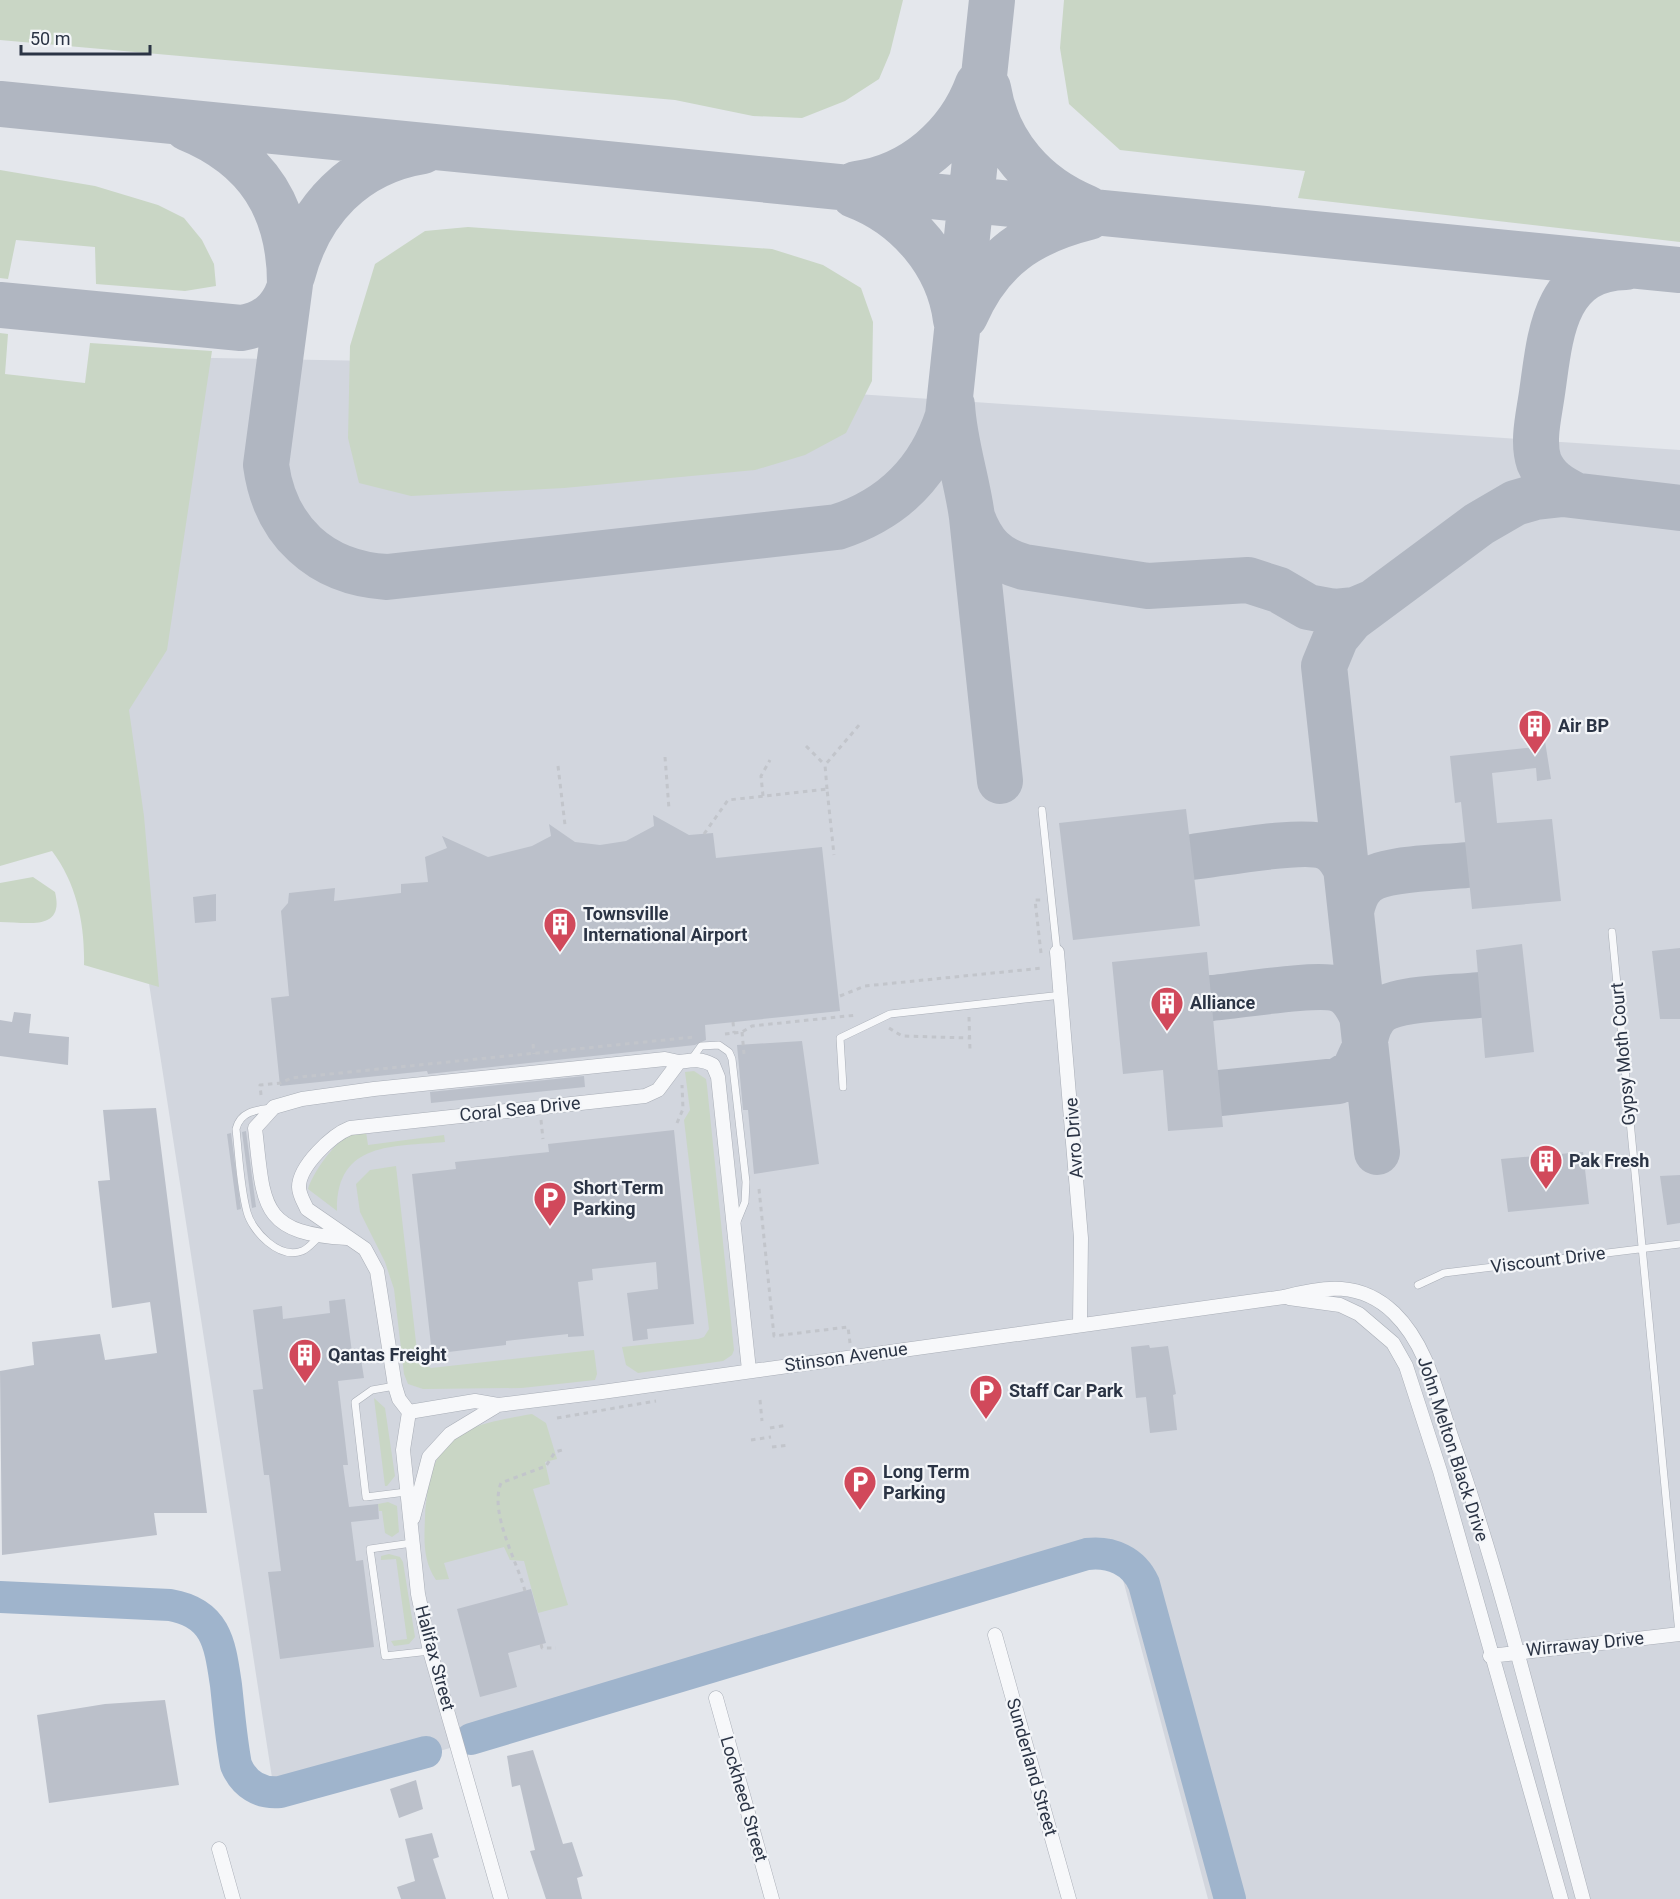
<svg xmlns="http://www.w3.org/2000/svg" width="1680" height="1899" font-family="Roboto,sans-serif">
	<rect width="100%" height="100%" fill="#e4e7ec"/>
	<!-- built -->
	<path fill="#d2d6de" d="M 105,356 L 373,361 L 1680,450 L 1680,1899 L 1208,1899 L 1118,1561 L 275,1797 L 126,835 Z"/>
	<!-- green -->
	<path fill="#c9d6c5" d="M 0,0 L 903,0 L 890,53 L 879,79 L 845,101 L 802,118 L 753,116 L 675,100 L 0,40 Z
		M 1064,0 L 1680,0 L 1680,242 L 1298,198 L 1305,171 L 1120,150 L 1069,104 L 1060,48 Z
		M 0,170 L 95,186 L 158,205 L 184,218 L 202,240 L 214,264 L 216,286 L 185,291 L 96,284 L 95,247 L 16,240 L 8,279 L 0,278 Z
		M 468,227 L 772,249 L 823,265 L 861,288 L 873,322 L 872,381 L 846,433 L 805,455 L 755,470 L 564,488 L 411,496 L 359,483 L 348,438 L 350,346 L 375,264 L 425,231 Z
		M 0,333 L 8,334 L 5,374 L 85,383 L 90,343 L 212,351 L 167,650 L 129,710 L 144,816 L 159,987 L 84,965 C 85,925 77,884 52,851 L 0,866 Z
		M 33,877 L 55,892 C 65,932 26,922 0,922 L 0,883 Z
		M 694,1071 L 706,1079 L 707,1086 L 734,1350 L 732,1355 L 723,1361 L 638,1373 L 626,1365 L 622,1347 L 698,1339 L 704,1337 L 709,1329 L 684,1120 L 690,1110 L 685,1072 Z
		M 366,1132 L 368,1145 L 444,1135 L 445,1142 C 393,1147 336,1141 337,1211 L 308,1189 C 312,1174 334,1143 348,1136 C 353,1133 360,1133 366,1132 Z
		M 396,1166 L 418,1360 L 431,1368 L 594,1350 L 597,1374 L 595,1380 L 522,1388 L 423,1389 L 408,1384 L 404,1374 L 394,1289 L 385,1262 L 360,1212 L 356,1184 L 370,1170 Z
		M 374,1398 L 385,1408 L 395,1476 L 387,1486 L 385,1486 Z
		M 532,1414 L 546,1423 L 557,1459 L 545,1462 L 550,1484 L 533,1489 L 568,1605 L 538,1613 L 524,1561 L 510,1560 L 504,1547 L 444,1563 L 449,1579 L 436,1580 C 423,1561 424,1541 425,1518 C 430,1435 457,1427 532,1414 Z
		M 388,1502 L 397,1506 L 399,1532 L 392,1537 L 385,1533 L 382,1511 L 379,1511 L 378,1504 Z
		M 389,1554 L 400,1557 L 403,1562 L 415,1637 L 409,1644 L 394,1646 L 391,1641 L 407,1639 L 396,1559 L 381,1560 L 381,1556 Z"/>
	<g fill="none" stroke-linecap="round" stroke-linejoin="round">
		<!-- river -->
		<path stroke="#9fb4cc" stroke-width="32" d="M 0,1597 L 170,1605 C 217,1613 220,1645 226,1685 C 229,1712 231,1739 236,1765 C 244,1784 260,1794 280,1792 L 426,1752
			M 471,1739 L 1087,1554 C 1111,1551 1134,1561 1144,1584 L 1230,1899"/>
		<!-- taxiway -->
		<path stroke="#b0b6c1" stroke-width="46" d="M 988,88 C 997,144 1035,187 1087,208
			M 0,104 L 1680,270
			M 187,128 C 258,157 290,209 290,284 L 266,465 C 275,531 320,573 387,577 L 837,527 C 893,509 930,472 948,416 L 992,0
			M 856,184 C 912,177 959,136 978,84
			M 854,195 C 907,215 949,263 956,320
			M 292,276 C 309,210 354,162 423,151
			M 0,305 L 241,328 C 265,324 281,312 289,289
			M 965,316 C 990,258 1029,232 1089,217
			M 952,405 C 954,443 967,479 972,517 L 1000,781
			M 1575,495 C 1559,487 1546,479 1539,462 C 1532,441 1539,415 1542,393 C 1550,338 1553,268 1626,267
			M 972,517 C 982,544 995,559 1024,567 L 1148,586 L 1248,580 L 1279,590 L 1308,607 L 1335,612 L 1355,610 L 1374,602
			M 1192,857 C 1220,854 1306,837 1328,848 C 1336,852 1342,861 1346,869
			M 1351,912 C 1353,901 1356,891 1365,883 C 1383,867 1442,868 1467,865
			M 1212,998 C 1238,996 1316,982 1338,989 C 1350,993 1357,1005 1362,1016
			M 1365,1040 C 1367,1030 1371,1018 1380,1011 C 1400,997 1454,998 1479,995
			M 1220,1093 L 1338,1081 L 1354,1071 L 1365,1047
			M 1377,1152 L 1324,666 L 1336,637 L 1351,619 L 1479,524 L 1515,503 L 1536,497 L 1563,494 L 1680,508"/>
	</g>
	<!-- building -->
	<path fill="#bbc0ca" d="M 1544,735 L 1551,779 L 1537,781 L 1536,768 L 1492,773 L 1497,823 L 1552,819 L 1561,901 L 1472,909 L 1461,802 L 1455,803 L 1450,756 L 1535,747 L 1534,736 Z
		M 1186,809 L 1200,926 L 1073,940 L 1059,823 Z
		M 653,815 L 689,835 L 713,833 L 716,858 L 822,847 L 840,1011 L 705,1025 L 706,1040 L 695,1045 L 428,1074 L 427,1071 L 280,1086 L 271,998 L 289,996 L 281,911 L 288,903 L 289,893 L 335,888 L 334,901 L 401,893 L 401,884 L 428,882 L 425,857 L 447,848 L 442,836 L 488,857 L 532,846 L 551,836 L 549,824 L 575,842 L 600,845 L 626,841 L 654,826 Z
		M 216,894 L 216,921 L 195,923 L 193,897 Z
		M 1522,944 L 1534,1052 L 1485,1058 L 1476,950 Z
		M 1680,948 L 1680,1019 L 1660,1019 L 1652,951 Z
		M 1207,952 L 1223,1127 L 1168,1131 L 1163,1070 L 1123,1074 L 1112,962 Z
		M 14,1012 L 31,1014 L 29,1033 L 69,1037 L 68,1065 L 0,1056 L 0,1020 L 12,1022 Z
		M 802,1041 L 819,1164 L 754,1174 L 748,1110 L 743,1110 L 737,1045 Z
		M 584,1076 L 585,1087 L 431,1103 L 430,1092 Z
		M 156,1108 L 207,1513 L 154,1513 L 157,1535 L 2,1555 L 0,1371 L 34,1365 L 32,1342 L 100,1334 L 105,1360 L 157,1353 L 150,1302 L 112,1308 L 98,1181 L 110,1180 L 103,1110 Z
		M 674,1130 L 694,1324 L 647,1329 L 648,1339 L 633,1341 L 627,1293 L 658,1289 L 656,1262 L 592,1269 L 593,1280 L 578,1282 L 584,1336 L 568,1337 L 568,1334 L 506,1341 L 506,1345 L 432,1354 L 412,1174 L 456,1169 L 455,1162 L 549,1152 L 548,1144 Z
		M 246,1131 L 256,1207 L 252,1208 L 242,1132 Z
		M 231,1133 L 241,1209 L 237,1210 L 227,1134 Z
		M 1583,1152 L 1589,1204 L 1508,1212 L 1501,1159 Z
		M 1680,1175 L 1680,1223 L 1667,1225 L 1660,1176 Z
		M 345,1299 L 353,1360 L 361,1359 L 364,1378 L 338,1381 L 348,1465 L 343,1465 L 349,1507 L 378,1504 L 379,1519 L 351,1522 L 356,1561 L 363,1560 L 374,1647 L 280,1659 L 268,1572 L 281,1571 L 269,1475 L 264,1475 L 253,1390 L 263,1389 L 253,1310 L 282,1306 L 283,1319 L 330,1313 L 329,1301 Z
		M 1149,1345 L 1150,1348 L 1168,1346 L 1176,1394 L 1173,1395 L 1177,1430 L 1150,1433 L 1146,1397 L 1136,1398 L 1131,1347 Z
		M 531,1589 L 546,1643 L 508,1653 L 517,1687 L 480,1697 L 457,1609 Z
		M 165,1700 L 179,1785 L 49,1803 L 37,1715 L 105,1704 Z
		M 533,1750 L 563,1844 L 572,1842 L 583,1876 L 577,1878 L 582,1899 L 546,1899 L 530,1851 L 535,1850 L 520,1785 L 512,1787 L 507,1756 Z
		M 416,1780 L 423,1809 L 399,1818 L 390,1789 Z
		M 432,1833 L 439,1857 L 433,1859 L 446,1899 L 401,1899 L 397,1887 L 415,1881 L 405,1839 Z"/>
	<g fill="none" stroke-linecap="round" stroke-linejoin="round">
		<defs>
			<path id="service" d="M 1042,810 L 1057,952
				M 1612,932 L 1679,1634
				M 691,1060 L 701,1046 L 719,1045 L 729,1052 L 732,1059 L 746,1182 L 745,1202 L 736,1224
				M 843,1087 L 840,1038 L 890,1014 L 1062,995
				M 271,1108 C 255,1110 240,1112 236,1129 C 239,1156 240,1186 247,1212 C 252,1231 279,1260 302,1251 C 308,1249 314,1241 319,1237
				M 1418,1285 L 1444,1273 L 1680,1244
				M 395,1386 L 372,1390 L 355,1402 L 366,1497 L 406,1492
				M 412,1543 L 370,1549 L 385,1656 L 430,1651"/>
			<path id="minor" d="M 1057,952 L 1081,1238 L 1080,1324
				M 347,1238 C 258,1234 264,1203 255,1128 L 274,1107 L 302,1099 L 374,1089 L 665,1059 L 679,1062
				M 1289,1298 L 1340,1305 L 1359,1314 L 1393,1343 L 1406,1366 L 1440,1471 L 1561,1899
				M 409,1412 L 475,1401 L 498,1405 L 602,1392 L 1284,1297 C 1324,1286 1361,1281 1394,1313 C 1427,1345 1437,1394 1451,1436 C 1504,1587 1541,1745 1583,1899
				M 409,1412 L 399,1399 L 395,1386 L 377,1271 L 365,1249 L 307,1209 C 304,1202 299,1195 299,1187 C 299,1166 332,1135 350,1128 L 645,1096 L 658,1090 L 679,1062 C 692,1060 701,1058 713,1065 L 718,1077 L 749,1370
				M 409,1412 L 403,1450 L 418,1594 L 430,1651 L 501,1899
				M 413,1518 L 429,1457 L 450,1434 L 498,1405
				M 995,1635 L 1069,1899
				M 1490,1656 L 1680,1634
				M 716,1698 L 772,1899
				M 219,1849 L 233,1899"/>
		</defs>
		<!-- service casing -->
		<use href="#service" stroke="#a9aeb7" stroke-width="8"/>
		<!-- minor casing -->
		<use href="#minor" stroke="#a9aeb7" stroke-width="15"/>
		<!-- path -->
		<path stroke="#c2c5cb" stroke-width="3" stroke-dasharray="4.5 4.5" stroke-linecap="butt" d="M 806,746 L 825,765
			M 665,757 L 669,809
			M 558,766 L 565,825
			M 827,789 L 825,765 L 860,724
			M 763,796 L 761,776 L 770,760
			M 704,834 L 728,800 L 827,789 L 834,855
			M 1041,953 L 1035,900 L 1041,900
			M 840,996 L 865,986 L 1043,968
			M 969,1017 L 970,1050
			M 733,1022 L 734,1033
			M 889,1028 L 902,1036 L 969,1038
			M 742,1032 L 744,1054
			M 725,1034 L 742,1032 L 752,1026 L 857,1015
			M 533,1044 L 534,1054
			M 261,1095 L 260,1085 L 281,1083 L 291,1078 L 694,1037
			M 541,1120 L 543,1139
			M 677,1123 L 683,1109 L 682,1085
			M 759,1189 L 774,1336 L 848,1327 L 850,1343
			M 760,1400 L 762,1421
			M 557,1418 L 656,1401
			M 770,1428 L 787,1425
			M 751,1440 L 771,1437
			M 772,1447 L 789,1445
			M 525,1591 C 517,1561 489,1513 501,1483 L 546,1466 L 555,1452 L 566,1449
			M 541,1644 L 542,1648 L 556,1648"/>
		<!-- service -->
		<use href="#service" stroke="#f7f8fa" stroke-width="7"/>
		<!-- minor -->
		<use href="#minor" stroke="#f7f8fa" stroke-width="14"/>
	</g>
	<!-- icons -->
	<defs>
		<symbol id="building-pin" viewBox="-11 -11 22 30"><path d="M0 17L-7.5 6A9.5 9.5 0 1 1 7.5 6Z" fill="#d1495b" stroke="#f4f6f9"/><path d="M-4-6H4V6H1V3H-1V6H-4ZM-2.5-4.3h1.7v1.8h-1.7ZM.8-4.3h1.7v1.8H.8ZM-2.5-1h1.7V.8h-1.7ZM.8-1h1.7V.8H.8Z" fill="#fff"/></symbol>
		<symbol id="parking-pin" viewBox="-11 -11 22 30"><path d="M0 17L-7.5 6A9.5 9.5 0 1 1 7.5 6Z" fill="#d1495b" stroke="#f4f6f9"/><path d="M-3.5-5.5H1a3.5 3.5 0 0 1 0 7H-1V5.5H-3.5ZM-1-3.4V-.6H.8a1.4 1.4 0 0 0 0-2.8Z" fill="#fff"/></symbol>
	</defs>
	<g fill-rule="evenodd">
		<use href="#building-pin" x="1516" y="707" width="38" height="52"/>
		<use href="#building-pin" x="541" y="905" width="38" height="52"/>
		<use href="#building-pin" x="1148" y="984" width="38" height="52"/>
		<use href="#building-pin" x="1527" y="1142" width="38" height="52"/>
		<use href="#parking-pin" x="531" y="1179" width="38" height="52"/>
		<use href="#building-pin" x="286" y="1336" width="38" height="52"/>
		<use href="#parking-pin" x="967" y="1372" width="38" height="52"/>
		<use href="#parking-pin" x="841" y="1463" width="38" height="52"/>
	</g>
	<g text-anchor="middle" stroke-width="4.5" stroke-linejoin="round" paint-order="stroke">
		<!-- poi labels -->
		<g font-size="18" font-weight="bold" fill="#2b3445" stroke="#f4f6f9" text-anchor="start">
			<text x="1558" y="732">Air BP</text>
			<text x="583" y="920">Townsville<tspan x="583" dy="21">International Airport</tspan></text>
			<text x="1190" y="1009">Alliance</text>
			<text x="1569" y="1167">Pak Fresh</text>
			<text x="573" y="1194">Short Term<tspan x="573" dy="21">Parking</tspan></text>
			<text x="328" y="1361">Qantas Freight</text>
			<text x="1009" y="1397">Staff Car Park</text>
			<text x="883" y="1478">Long Term<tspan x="883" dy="21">Parking</tspan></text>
		</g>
		<!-- street labels -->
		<g font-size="18" fill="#2b3445" stroke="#f4f6f9">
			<text transform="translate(1623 1054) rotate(-95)" y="6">Gypsy Moth Court</text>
			<text transform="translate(520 1109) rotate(-6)" y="6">Coral Sea Drive</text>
			<text transform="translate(1074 1138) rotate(-94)" y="6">Avro Drive</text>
			<text transform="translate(1548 1260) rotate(-7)" y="6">Viscount Drive</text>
			<text transform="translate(846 1357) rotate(-8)" y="6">Stinson Avenue</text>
			<text transform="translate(1453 1449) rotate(72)" y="6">John Melton Black Drive</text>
			<text transform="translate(1585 1644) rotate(-6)" y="6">Wirraway Drive</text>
			<text transform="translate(435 1658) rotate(75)" y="6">Halifax Street</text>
			<text transform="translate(1032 1767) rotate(74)" y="6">Sunderland Street</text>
			<text transform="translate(744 1799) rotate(74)" y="6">Lockheed Street</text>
		</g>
	</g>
	<!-- scale -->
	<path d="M21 45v9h129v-9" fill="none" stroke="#2b3445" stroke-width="3"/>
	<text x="30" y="45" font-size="18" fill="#2b3445" stroke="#f4f6f9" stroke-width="4.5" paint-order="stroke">50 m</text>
</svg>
